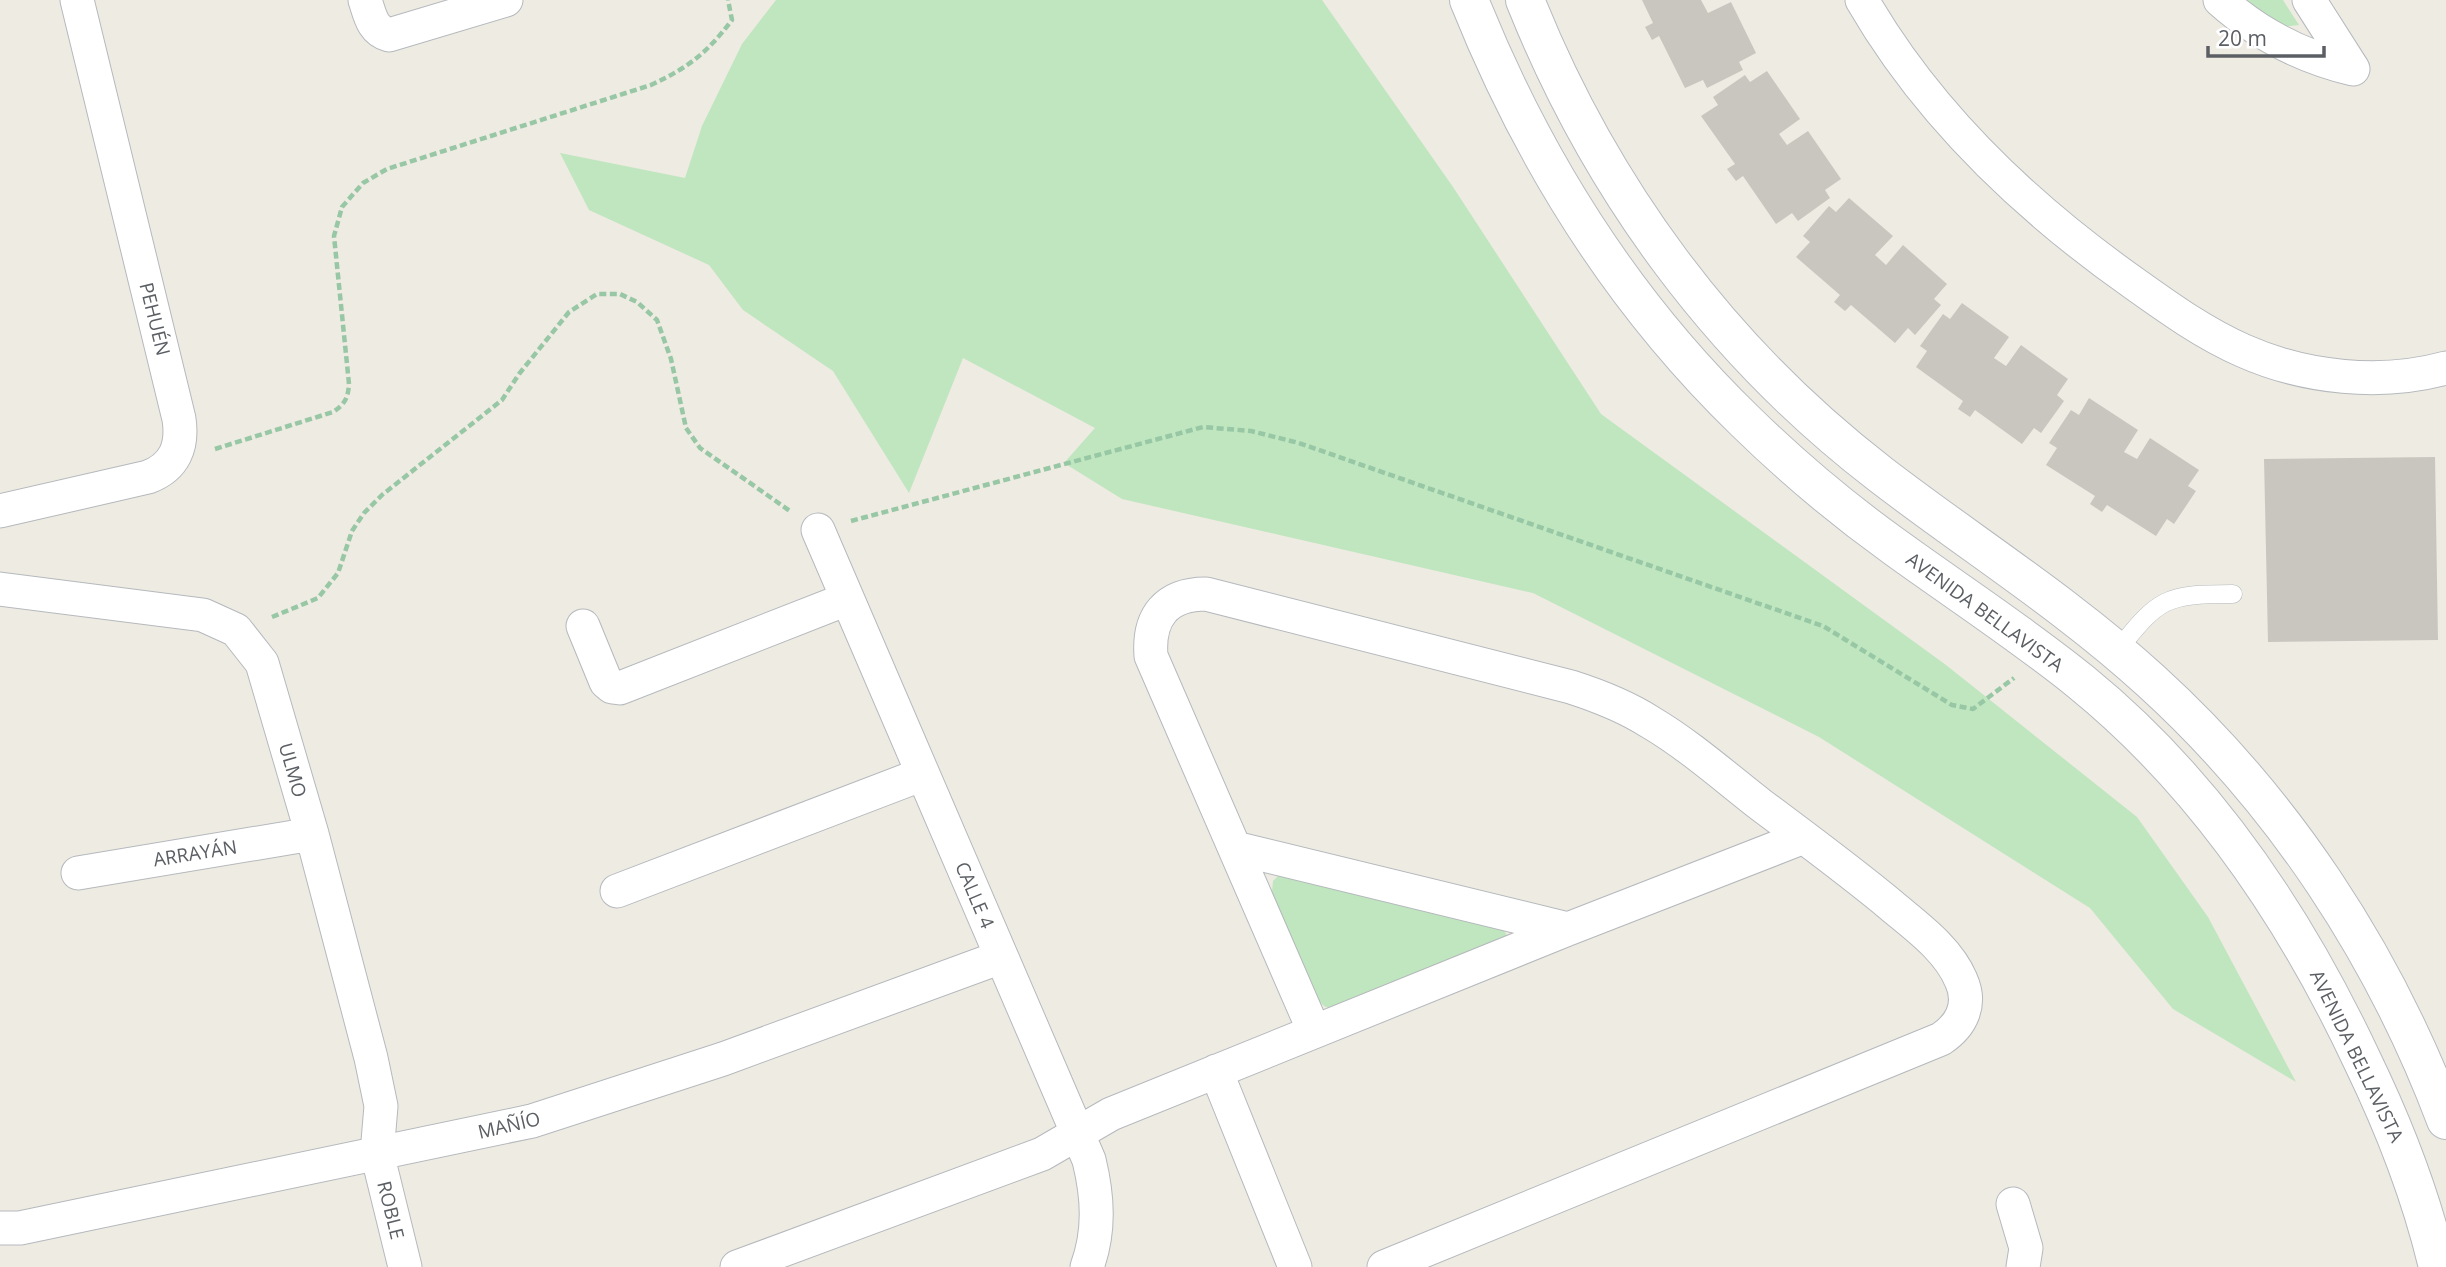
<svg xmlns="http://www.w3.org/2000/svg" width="2446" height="1267" font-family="'Open Sans',sans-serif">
	<rect width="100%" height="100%" fill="#eeebe2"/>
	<!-- green -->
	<path fill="#bfe6be" d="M 776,0 L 1322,0 L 1453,187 L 1601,414 L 1946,665 L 2137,817 L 2208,917 L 2296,1082 L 2173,1009 L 2090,908 L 1819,737 L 1533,593 L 1122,499 L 1064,463 L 1095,428 L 963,358 L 909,493 L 833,371 L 743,310 L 709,265 L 589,210 L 560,153 L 685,178 L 702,126 L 742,44 Z
		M 2247,0 L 2283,0 L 2299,25 L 2281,27 Z
		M 1280,874 L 1503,929 L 1508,937 L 1333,1010 L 1324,1006 L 1316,998 L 1272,892 L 1273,881 Z"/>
	<!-- building -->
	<path fill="#c9c6c0" d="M 1642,0 L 1701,0 L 1708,13 L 1731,2 L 1756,53 L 1739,62 L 1743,70 L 1707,88 L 1703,80 L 1685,88 L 1659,36 L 1652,40 L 1645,27 L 1653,23 Z
		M 1767,71 L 1800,119 L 1779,134 L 1787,145 L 1808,131 L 1841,179 L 1825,190 L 1830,198 L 1798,221 L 1792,213 L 1776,224 L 1743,176 L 1736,181 L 1727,169 L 1735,164 L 1701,116 L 1718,105 L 1713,97 L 1745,75 L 1750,82 Z
		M 1849,198 L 1893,236 L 1875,255 L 1886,265 L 1903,245 L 1947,284 L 1934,299 L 1941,305 L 1915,335 L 1908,328 L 1895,343 L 1851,305 L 1845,311 L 1834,302 L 1840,295 L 1796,257 L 1810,242 L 1803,236 L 1829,206 L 1836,212 Z
		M 1962,303 L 2009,337 L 1994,358 L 2006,366 L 2021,345 L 2068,379 L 2057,395 L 2064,401 L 2041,433 L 2034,428 L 2022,444 L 1975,410 L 1970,417 L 1958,409 L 1963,401 L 1916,367 L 1927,351 L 1920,346 L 1943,314 L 1950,319 Z
		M 2089,398 L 2138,430 L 2124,452 L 2137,459 L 2150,438 L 2199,470 L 2188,486 L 2196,491 L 2174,524 L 2167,519 L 2156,536 L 2107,505 L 2102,512 L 2090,504 L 2095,496 L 2046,465 L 2057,448 L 2049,443 L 2071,410 L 2079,415 Z
		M 2435,457 L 2438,640 L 2268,642 L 2264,459 Z"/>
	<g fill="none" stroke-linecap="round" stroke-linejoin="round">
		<defs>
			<path id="lane" d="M 2117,651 C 2159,598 2165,594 2233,594"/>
			<path id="street" d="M 365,0 C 370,15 372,30 389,35 L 506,0
				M 1862,0 C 1929,116 2027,208 2135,284 C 2170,309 2205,334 2244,351 C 2305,378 2381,386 2446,368
				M 2220,0 C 2259,35 2303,57 2353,69
				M 2309,0 L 2353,69
				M 0,511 L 148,477 C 175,467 183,446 179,419 L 77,0
				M 818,530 L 1089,1160 C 1098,1197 1100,1231 1087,1267
				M 0,589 L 203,615 L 236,630 L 262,663 L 312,834 L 371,1058 L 381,1106 L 377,1153 L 405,1267
				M 583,626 L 606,682 L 612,687 L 620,688 L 847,599
				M 1235,848 L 1568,929
				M 78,873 L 312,834
				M 617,891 L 923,774
				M 1314,1031 L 1151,656 C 1148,617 1166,594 1206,594 L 1571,687 C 1599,696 1625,706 1650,722 C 1689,745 1725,777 1761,805 C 1805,838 1850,871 1892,906 C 1917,927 1948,949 1961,980 C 1972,1004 1962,1025 1941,1039 L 1384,1267
				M 1216,1071 L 1295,1267
				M 2013,1204 L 2026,1248 L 2023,1267
				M 0,1228 L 20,1228 L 532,1121 L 723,1059 L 1001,957
				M 737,1267 L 1042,1154 L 1111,1114 L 1568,929 L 1804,837"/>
			<path id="secondary" d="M 1469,0 C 1533,160 1621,301 1745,421 C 1792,467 1842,509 1895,547 C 1957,592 2022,634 2081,682 C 2204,782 2295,917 2362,1060 C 2394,1126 2421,1195 2438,1267
				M 1525,0 C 1600,188 1720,351 1880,474 C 1971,544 2067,604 2151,681 C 2283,801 2383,953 2446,1120"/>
		</defs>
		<!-- lane casing -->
		<use href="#lane" stroke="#b5b9bd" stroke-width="19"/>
		<!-- street casing -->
		<use href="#street" stroke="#b5b9bd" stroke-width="35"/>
		<!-- secondary casing -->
		<use href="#secondary" stroke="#b6babf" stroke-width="40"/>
		<!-- path -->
		<path stroke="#97c7a4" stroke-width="4.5" stroke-dasharray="7 3.5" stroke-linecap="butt" d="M 215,449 L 333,412 C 345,404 348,398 349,384 L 334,236 L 342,207 L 363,183 L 387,169 L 651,85 C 689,67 706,54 732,20 L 728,0
			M 851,521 L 1203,427 L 1251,431 L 1299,443 L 1823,626 L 1952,705 L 1973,709 L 2014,678
			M 272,617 L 318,598 L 338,573 L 352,531 L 364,513 L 382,495 L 502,400 L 519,374 L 569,312 L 597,294 L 620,294 L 637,302 L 657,320 L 671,359 L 686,428 L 700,448 L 790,511"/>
		<!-- lane -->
		<use href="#lane" stroke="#fff" stroke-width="18"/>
		<!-- street -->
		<use href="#street" stroke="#fff" stroke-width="33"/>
		<!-- secondary -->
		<use href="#secondary" stroke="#fff" stroke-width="38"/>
	</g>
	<g text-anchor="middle" stroke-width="7" stroke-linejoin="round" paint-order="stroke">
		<!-- street labels -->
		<g font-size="19" fill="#5b5f64" stroke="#fff">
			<text transform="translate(155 319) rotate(76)" y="7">PEHUÉN</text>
			<text transform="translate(1985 612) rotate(36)" y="7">AVENIDA BELLAVISTA</text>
			<text transform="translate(293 770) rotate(74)" y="7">ULMO</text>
			<text transform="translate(195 853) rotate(-9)" y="7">ARRAYÁN</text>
			<text transform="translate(975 895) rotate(67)" y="7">CALLE 4</text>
			<text transform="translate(2357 1056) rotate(64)" y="7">AVENIDA BELLAVISTA</text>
			<text transform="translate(509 1125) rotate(-13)" y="7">MAÑÍO</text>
			<text transform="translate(391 1210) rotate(76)" y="7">ROBLE</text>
		</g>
	</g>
	<!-- scale -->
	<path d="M2208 46v10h116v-10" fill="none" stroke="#5b5f64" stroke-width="3.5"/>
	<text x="2218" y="46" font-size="21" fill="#5b5f64" stroke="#ffffff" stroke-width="5" paint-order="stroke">20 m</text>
</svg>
